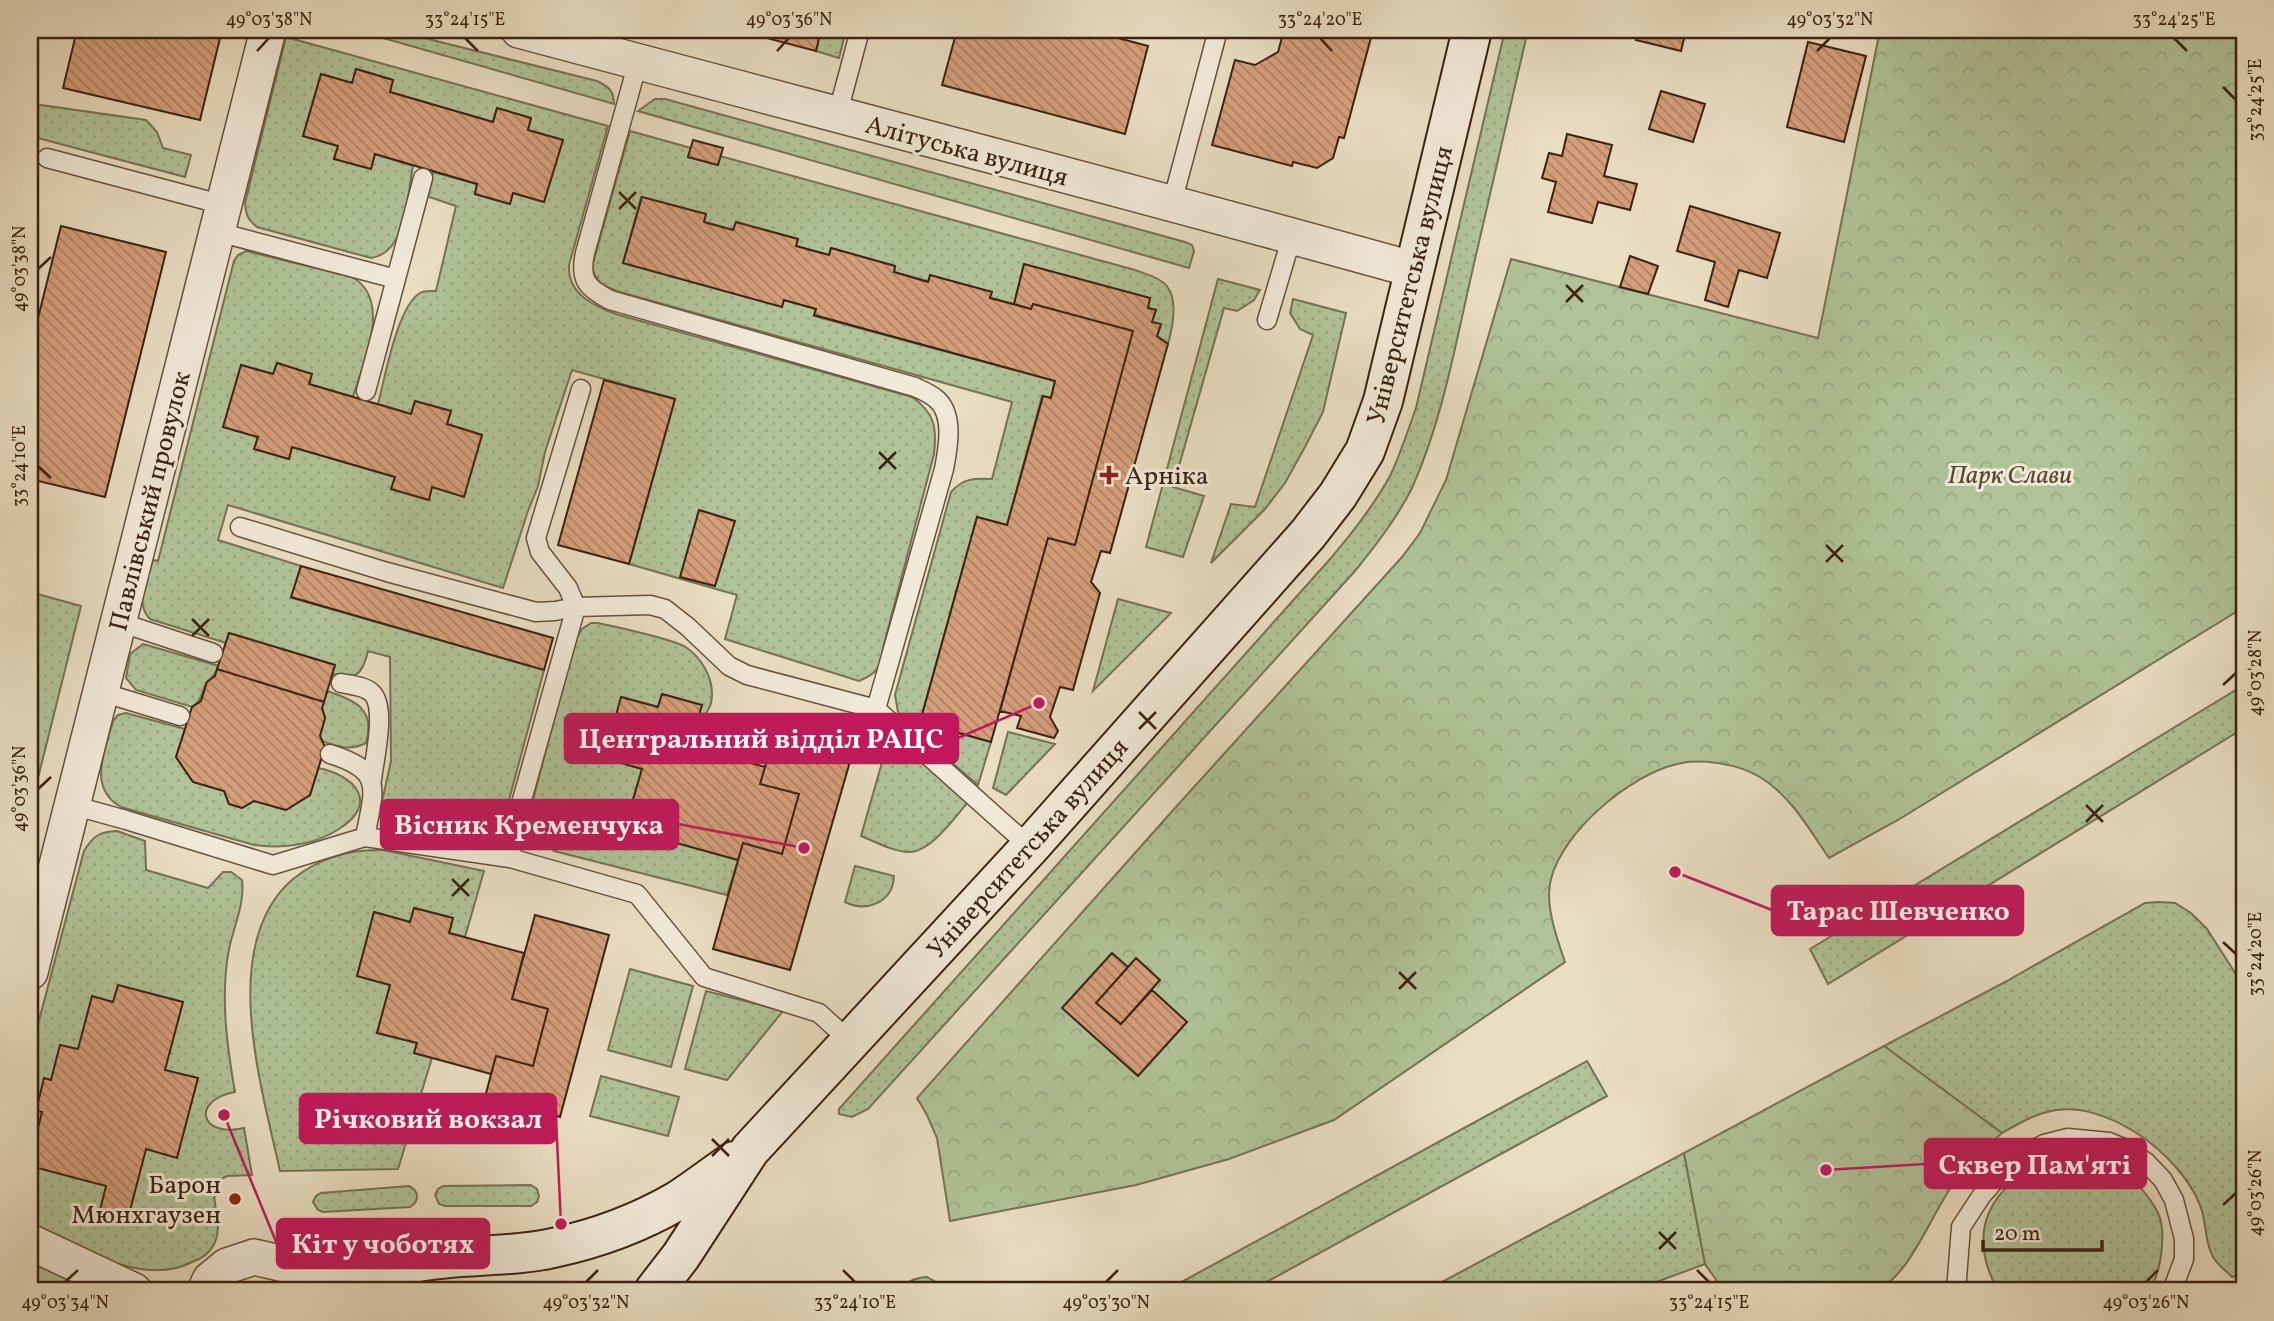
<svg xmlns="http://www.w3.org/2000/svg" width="2274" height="1321" font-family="Vollkorn,serif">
	<defs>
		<pattern id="grass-dots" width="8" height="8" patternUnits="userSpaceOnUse" patternTransform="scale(1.75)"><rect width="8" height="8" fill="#b0c298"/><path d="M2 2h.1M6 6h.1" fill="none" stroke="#98a682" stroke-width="1.8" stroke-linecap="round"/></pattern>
		<pattern id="park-crowns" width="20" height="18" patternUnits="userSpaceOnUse" patternTransform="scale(1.75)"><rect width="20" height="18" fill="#b0c298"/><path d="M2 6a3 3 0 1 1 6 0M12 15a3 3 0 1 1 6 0" fill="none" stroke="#98a682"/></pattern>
		<pattern id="building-back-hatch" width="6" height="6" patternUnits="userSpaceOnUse" patternTransform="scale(1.75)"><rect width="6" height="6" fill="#d59e7b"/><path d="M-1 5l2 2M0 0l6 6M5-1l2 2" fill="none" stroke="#ae8063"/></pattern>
	</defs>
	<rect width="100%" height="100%" fill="#e9ddc2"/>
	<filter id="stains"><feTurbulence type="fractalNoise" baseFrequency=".00286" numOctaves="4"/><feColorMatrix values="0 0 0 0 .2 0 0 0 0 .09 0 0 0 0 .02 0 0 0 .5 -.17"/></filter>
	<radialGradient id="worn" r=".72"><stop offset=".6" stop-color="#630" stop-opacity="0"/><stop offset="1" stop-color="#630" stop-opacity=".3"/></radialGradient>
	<!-- grass -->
	<path fill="url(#grass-dots)" stroke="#757254" stroke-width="2" d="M 355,30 L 392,30 L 597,81 C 608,86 614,91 614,104 Z
		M 821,30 L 846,30 L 839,58 L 816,51 Z
		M 1505,30 L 1528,30 C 1510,109 1491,189 1473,268 C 1456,341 1443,419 1412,488 C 1397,518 1376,545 1355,571 L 868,1109 L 852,1117 L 839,1114 L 839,1109 L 1331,558 C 1353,532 1375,504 1391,474 C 1401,452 1408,430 1416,408 Z
		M 286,37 L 608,126 L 569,265 C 567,295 596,307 619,315 L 912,397 C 935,413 937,428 934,454 L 883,648 C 881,667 878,673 859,681 L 725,639 L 737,595 L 629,564 L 675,399 L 572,370 L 545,452 L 538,486 L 528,511 L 503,588 L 228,505 L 218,540 L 301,566 L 292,598 L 544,670 L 506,811 L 492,828 L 479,834 L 393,831 L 386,827 L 379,815 L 391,761 L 390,657 L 368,651 C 362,676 357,679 332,674 L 335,665 L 229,633 L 226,643 L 150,619 C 134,603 147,579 153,560 L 158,561 L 234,261 L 238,255 L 246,251 L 352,277 C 393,300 363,363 353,397 L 309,384 L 311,374 L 277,363 L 273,374 L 242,365 L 224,427 L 258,437 L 255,449 L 288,459 L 292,447 L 395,477 L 391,489 L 428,500 L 432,487 L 464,496 L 482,435 L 447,424 L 451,411 L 415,401 L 411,414 L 378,404 C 385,378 397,307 420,293 C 425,290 430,291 436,291 L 456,206 L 429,197 L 428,195 L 433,172 L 477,184 L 475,194 L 509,204 L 513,193 L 544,202 L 563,140 L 528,130 L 531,118 L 497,108 L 493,122 L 390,92 L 393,80 L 357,69 L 352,83 L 321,74 L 303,136 L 338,146 L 334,158 L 375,154 L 413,166 C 407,195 407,253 371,258 L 257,227 C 248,220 246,215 245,203 Z
		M 655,99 L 665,99 L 1185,242 L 1192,245 L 1194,251 L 1189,268 L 638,111 Z
		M 30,100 L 34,104 L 146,120 L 157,132 L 163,148 L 191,155 L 185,177 L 30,136 Z
		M 630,131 L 691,148 L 688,157 L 718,165 L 720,156 L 1135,270 C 1143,273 1154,276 1161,281 C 1180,293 1173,326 1168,344 L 1157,336 L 1161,325 L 1152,322 L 1156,310 L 1148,308 L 1150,298 L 1024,265 L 1014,304 L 894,272 L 895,266 L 831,248 L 829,255 L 796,246 L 798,239 L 736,223 L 733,230 L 704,222 L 706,214 L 641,197 L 623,263 L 781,306 L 784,300 L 816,309 L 814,316 L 1055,381 L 1051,398 L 1042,396 L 1007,525 L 977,517 L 920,722 L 991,742 L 978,785 L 903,721 L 898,712 L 895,695 L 951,492 C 963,478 975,478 992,479 L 1012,402 L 620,292 C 605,287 596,283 592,267 Z
		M 1218,279 L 1260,290 L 1254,300 L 1237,311 L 1224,308 L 1173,487 L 1204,496 L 1183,557 L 1146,547 Z
		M 1293,299 L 1346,313 L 1323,412 L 1305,447 L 1285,483 L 1265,509 L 1211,563 L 1231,504 L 1255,507 L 1313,335 L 1300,329 L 1290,313 Z
		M 30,592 L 81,606 L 30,810 Z
		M 1118,599 L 1171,613 L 1093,691 Z
		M 591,623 L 598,623 C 615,627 675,639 687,648 C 701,658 712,676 712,694 C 712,706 707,715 697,721 L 701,705 L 662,694 L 658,707 L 622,697 L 604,758 L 642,769 L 627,820 L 645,824 L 647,819 L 665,824 L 662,839 L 738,860 L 727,895 L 554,851 C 537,841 529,831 530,811 L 575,641 L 582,629 Z
		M 143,644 L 219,666 C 215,674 214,675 208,681 C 200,690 205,698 192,707 L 136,690 L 126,678 L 130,654 Z
		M 2244,685 L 2244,728 L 1828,984 L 1810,949 Z
		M 327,691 C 355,700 376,709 366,743 C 350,751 338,747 322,741 L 320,736 L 325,718 L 322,708 Z
		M 126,713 L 185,729 L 176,757 L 193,782 L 224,791 L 229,804 L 242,808 L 254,801 L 286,810 L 310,795 L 318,768 C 355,775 380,803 339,829 C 315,845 282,849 254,845 L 121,807 C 87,788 105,751 113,721 L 118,715 Z
		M 1008,732 L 1055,744 L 1006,795 L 993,788 Z
		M 892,733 L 968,802 C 955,817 931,852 909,852 C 894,852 876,842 861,836 L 889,738 Z
		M 117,831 L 145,841 L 146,870 L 208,888 L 223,872 L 231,872 L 242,880 C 245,903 234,926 229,949 C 220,996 227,1046 235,1092 C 191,1100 199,1138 244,1128 L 252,1175 L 227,1176 L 215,1182 C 210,1203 225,1226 213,1246 C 209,1254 200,1259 192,1262 C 143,1288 74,1246 30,1223 L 30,1054 L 84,851 C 93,836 99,832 117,831 Z
		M 383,850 L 484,871 L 465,937 L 449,933 L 453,918 L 415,908 L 410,922 L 374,912 L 357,976 L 390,985 L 377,1033 L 417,1043 L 414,1053 L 432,1058 L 398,1169 L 280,1171 C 262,1088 217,944 293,879 C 320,857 349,849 383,850 Z
		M 855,866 L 894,876 C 893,902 867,913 845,902 Z
		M 2159,902 L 2175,903 L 2191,913 L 2207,929 L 2244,987 L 2244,1273 L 2232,1277 C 2226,1271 2217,1264 2213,1257 C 2204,1241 2207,1222 2200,1205 C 2180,1155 2107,1099 2051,1111 C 2033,1115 2018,1124 2002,1133 L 1884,1046 L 2005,982 L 2145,903 Z
		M 630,969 L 693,986 L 671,1067 L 608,1050 Z
		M 706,991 L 783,1011 L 727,1080 L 685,1069 Z
		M 1587,1061 L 1607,1096 L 1250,1291 L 1165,1291 Z
		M 601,1076 L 679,1097 L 668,1136 L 590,1116 Z
		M 1684,1153 L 1705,1264 L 1632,1291 L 1425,1291 Z
		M 2078,1154 C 2089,1157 2105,1158 2115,1164 C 2130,1173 2150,1197 2158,1213 C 2167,1232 2161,1276 2148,1291 L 1998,1291 C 1973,1245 1979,1205 2023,1173 C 2030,1169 2038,1160 2045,1158 C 2054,1154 2068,1155 2078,1154 Z
		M 531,1185 L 537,1189 L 539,1196 L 537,1202 L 531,1206 L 445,1206 L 439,1204 L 435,1195 L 438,1189 L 443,1186 Z
		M 409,1186 C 419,1191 420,1201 410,1207 L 323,1212 L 318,1210 L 313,1202 L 316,1196 L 321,1193 Z
		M 927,1277 L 941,1285 L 944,1291 L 899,1291 C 905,1281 915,1278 927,1277 Z"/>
	<!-- park -->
	<path fill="url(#park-crowns)" stroke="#757254" stroke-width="2" d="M 1880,30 L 2244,30 L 2244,607 L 1898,820 L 1829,858 C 1809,829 1791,796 1760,777 C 1738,764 1702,758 1677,764 C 1630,775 1563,831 1551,879 C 1544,903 1557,939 1565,962 L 1334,1120 L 1229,1159 L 1136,1185 L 950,1221 L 937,1138 L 927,1115 L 917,1098 L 1175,808 L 1402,557 L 1420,533 L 1446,480 L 1511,259 L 1818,338 Z
		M 1884,1046 L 2002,1133 C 1984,1148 1968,1164 1954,1183 C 1931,1214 1910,1277 1875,1291 L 1724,1291 L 1705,1264 L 1684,1153 Z
		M 30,1258 L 95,1291 L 30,1291 Z"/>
	<!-- building -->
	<path fill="url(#building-back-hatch)" stroke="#3a2210" stroke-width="2" d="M 77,30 L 222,30 L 200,120 L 63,88 Z
		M 736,30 L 821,30 L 816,51 Z
		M 957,30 L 1088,30 L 1148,46 L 1125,134 L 942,85 Z
		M 1284,30 L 1373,30 L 1344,138 L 1339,137 L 1333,158 L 1317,168 L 1293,162 L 1292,166 L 1212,145 L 1235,60 L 1255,65 L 1278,52 Z
		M 1639,30 L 1686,30 L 1681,51 L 1636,40 Z
		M 1808,42 L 1866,56 L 1844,142 L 1787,127 Z
		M 356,69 L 393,80 L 390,92 L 493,122 L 497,108 L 531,118 L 528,130 L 563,140 L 544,202 L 513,193 L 510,204 L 475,194 L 477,184 L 375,154 L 371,169 L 334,159 L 338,146 L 303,136 L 321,74 L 352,83 Z
		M 1661,91 L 1705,104 L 1693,142 L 1649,129 Z
		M 1567,134 L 1612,145 L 1604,176 L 1637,184 L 1630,210 L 1598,202 L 1592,223 L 1548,212 L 1556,182 L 1542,178 L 1549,153 L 1562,156 Z
		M 693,140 L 723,148 L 718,165 L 688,157 Z
		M 642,197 L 706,214 L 704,222 L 733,230 L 736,222 L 798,239 L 796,246 L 829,255 L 831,248 L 895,266 L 894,272 L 928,282 L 930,275 L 992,292 L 990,298 L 1031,309 L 1033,304 L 1133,331 L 1075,545 L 1048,538 L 991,742 L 920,722 L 977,517 L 1007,525 L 1043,396 L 1051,398 L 1055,381 L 814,315 L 816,309 L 784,300 L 782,307 L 623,263 Z
		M 1690,206 L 1780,233 L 1767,278 L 1739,270 L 1728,307 L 1705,300 L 1715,262 L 1677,251 Z
		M 61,226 L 166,252 L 105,497 L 30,479 L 30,350 Z
		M 1630,256 L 1658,266 L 1648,294 L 1620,287 Z
		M 1024,264 L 1150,298 L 1148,308 L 1156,310 L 1152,322 L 1161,324 L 1157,336 L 1168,344 L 1110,553 L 1101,551 L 1091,582 L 1100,593 L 1073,690 L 1060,687 L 1050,717 L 1058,731 L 1054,738 L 1017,728 L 1021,716 L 1000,711 L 1048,538 L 1075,545 L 1133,331 L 1033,304 L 1031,309 L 1014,304 Z
		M 277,363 L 312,374 L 309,384 L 411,414 L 415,401 L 451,411 L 447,424 L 482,435 L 464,497 L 432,487 L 429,500 L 391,489 L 395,477 L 292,447 L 289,459 L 254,449 L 258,437 L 223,427 L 241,365 L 273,374 Z
		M 604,380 L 675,399 L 629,564 L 558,545 Z
		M 699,510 L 735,521 L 715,586 L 680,577 Z
		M 301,566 L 553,638 L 544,670 L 291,597 Z
		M 229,633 L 335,665 L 324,702 L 217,669 Z
		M 217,669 L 324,702 L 322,708 L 325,718 L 320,736 L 325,747 L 310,795 L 286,810 L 254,801 L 242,808 L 229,804 L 224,791 L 193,782 L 176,757 L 192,707 L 201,701 L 207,682 L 215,676 Z
		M 662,694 L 702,705 L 690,746 L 765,767 L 760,784 L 799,794 L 782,854 L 743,843 L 738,860 L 662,839 L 665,824 L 647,819 L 646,824 L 627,820 L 642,769 L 604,758 L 621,697 L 658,707 Z
		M 774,736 L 851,758 L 790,970 L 713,949 L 743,843 L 782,854 L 799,794 L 760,784 Z
		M 414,908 L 453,918 L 449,933 L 524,953 L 512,999 L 548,1009 L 533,1066 L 496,1056 L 491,1074 L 414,1053 L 417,1043 L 377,1033 L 390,985 L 357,976 L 374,912 L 410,922 Z
		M 535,915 L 609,935 L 560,1117 L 485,1097 L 496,1056 L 533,1066 L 548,1009 L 512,999 Z
		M 1112,953 L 1128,967 L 1096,1003 L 1121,1024 L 1152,990 L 1187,1022 L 1138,1076 L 1062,1008 Z
		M 1136,958 L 1160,980 L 1121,1024 L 1096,1003 Z
		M 118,985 L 183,1002 L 165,1070 L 198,1078 L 177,1158 L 146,1149 L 127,1222 L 99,1214 L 106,1186 L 30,1166 L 30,1134 L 36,1136 L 42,1112 L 36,1111 L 44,1078 L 51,1080 L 60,1045 L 78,1049 L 92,996 L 113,1002 Z"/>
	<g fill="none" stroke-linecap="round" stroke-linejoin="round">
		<defs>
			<path id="lane" d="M 638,62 L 585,253 C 579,280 587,288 610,300 L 915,387 C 921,390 929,393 935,398 C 955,413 948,448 944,469 L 876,709 L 1030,847
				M 837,116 L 860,30
				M 47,158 L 224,205
				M 1172,203 L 1218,30
				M 218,232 L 396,279
				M 1267,320 L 1292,236
				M 581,389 L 536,538 L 540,552 L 568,588 L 576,607 L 650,605 L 665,609 L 688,627 L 729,666 L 747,675 L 876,709
				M 366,391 L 423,178
				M 240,527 L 387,572 L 536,612 L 555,611 L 576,607 L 518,814 L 510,858
				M 119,622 L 213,653
				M 341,683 C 351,685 365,686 372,693 C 387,708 374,760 372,780
				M 101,692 L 180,716
				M 330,754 C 385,771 374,789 365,837
				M 72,805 L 126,820 L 273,865 L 365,837 L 510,858 L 637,894 L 704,977 L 819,1013 L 851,1042
				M 1956,1291 L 1961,1227 L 1982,1195 L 2013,1160 L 2044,1144 L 2068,1138 L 2109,1142 L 2126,1149 L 2146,1162 L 2163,1180 L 2174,1200 L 2184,1239 L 2184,1259 L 2172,1291
				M 2240,1291 L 2244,1289"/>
			<path id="street" d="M 519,30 C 818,110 1117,187 1415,270
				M 30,972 L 268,30
				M 30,1242 L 134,1291
				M 205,1291 L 210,1280 L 227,1266 L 254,1257 L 363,1282"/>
			<path id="secondary" d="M 353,1291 C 406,1245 488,1263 553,1248 C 595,1239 639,1223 677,1201 C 696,1189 715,1174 734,1161
				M 654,1291 L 681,1256 L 750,1150 L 1030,847 L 1308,534 L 1338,495 L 1365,451 L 1383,401 L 1472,30"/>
		</defs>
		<!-- lane casing -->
		<use href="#lane" stroke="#66513c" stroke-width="21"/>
		<!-- street casing -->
		<use href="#street" stroke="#66513c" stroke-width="38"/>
		<!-- secondary casing -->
		<use href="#secondary" stroke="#3a2210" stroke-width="42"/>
		<!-- lane -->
		<use href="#lane" stroke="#f1e9d7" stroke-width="18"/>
		<!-- street -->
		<use href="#street" stroke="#f1e9d7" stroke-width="35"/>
		<!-- secondary -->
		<use href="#secondary" stroke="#f1e9d7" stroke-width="38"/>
	</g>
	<!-- ticks -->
	<path fill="none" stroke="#3a2210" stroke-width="2.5" d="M 465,38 L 478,51M 1320,38 L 1332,51M 2174,38 L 2187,51M 257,51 L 269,38M 777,51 L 789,38M 1817,51 L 1830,38M 2223,87 L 2236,100M 619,192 L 636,209M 619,209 L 636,192M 38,269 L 51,257M 1566,285 L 1583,302M 1566,302 L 1583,285M 879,452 L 896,469M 38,466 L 51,478M 879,469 L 896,452M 1826,545 L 1843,562M 1826,562 L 1843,545M 192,619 L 209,636M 192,636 L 209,619M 2223,685 L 2236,673M 1139,712 L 1156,729M 1139,729 L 1156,712M 38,789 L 51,777M 2086,805 L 2103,822M 2086,822 L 2103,805M 452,879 L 469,896M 452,896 L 469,879M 2223,942 L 2236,954M 1399,972 L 1416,989M 1399,989 L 1416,972M 712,1139 L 729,1156M 712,1156 L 729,1139M 2223,1205 L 2236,1193M 1659,1232 L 1676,1249M 1659,1249 L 1676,1232M 843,1270 L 855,1282M 1697,1270 L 1709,1282M 65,1282 L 78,1270M 586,1282 L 598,1270M 1106,1282 L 1118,1270M 2146,1282 L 2158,1270"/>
	<!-- markers -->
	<g fill="#8f2418" stroke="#f1e9d7" stroke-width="2.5">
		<path d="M1105.5 464.5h7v7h7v7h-7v7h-7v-7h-7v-7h7z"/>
		<circle cx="235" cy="1199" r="7"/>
	</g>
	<g text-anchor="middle" stroke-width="6" stroke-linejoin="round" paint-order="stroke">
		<!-- street labels -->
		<g font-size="26" fill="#3a2210" stroke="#f1e9d7">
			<text transform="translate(967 150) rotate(15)" y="9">Алітуська вулиця</text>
			<text transform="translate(1409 285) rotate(-76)" y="9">Університетська вулиця</text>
			<text transform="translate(149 501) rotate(-76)" y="9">Павлівський провулок</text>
			<text transform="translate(1027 848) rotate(-48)" y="9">Університетська вулиця</text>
		</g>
		<!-- park labels -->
		<g font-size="26" font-style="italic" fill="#584a32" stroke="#f1e9d7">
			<text x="2010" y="483">Парк Слави</text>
		</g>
		<!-- poi labels -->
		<g font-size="26" fill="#3a2210" stroke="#f1e9d7" text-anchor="start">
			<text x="1125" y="484">Арніка</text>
			<text x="221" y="1193" text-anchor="end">Барон<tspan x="221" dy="30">Мюнхгаузен</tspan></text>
		</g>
	</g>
	<!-- callouts -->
	<path fill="none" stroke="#c2185b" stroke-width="2.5" d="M1039 703L958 738M804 848L678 824M1675 872L1772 910M561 1224L556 1119M1826 1170L1925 1164M224 1115L277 1244"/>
	<g fill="#c2185b" stroke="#f1e9d7" stroke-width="2.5">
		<circle cx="1039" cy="703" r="7"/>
		<circle cx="804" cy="848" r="7"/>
		<circle cx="1675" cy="872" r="7"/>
		<circle cx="561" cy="1224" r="7"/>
		<circle cx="1826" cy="1170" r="7"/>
		<circle cx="224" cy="1115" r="7"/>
	</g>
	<g fill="#c2185b" stroke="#c2185b" stroke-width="2.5">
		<rect x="565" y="714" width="393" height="49" rx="7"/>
		<rect x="381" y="800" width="297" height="49" rx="7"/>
		<rect x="1772" y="886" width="251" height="49" rx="7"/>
		<rect x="300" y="1094" width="256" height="49" rx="7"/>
		<rect x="1925" y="1139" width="221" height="49" rx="7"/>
		<rect x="277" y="1219" width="212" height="49" rx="7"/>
	</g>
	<g font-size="28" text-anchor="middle" font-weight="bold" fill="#fff">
		<text x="761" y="748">Центральний відділ РАЦС</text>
		<text x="529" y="834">Вісник Кременчука</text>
		<text x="1898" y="920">Тарас Шевченко</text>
		<text x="428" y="1128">Річковий вокзал</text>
		<text x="2035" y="1174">Сквер Пам'яті</text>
		<text x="383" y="1253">Кіт у чоботях</text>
	</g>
	<!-- margin -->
	<rect width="2274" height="1321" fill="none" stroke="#e9ddc2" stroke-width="77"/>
	<!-- scale -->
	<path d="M1983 1240v10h119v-10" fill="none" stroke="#3a2210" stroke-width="3.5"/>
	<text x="1994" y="1240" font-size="21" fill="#3a2210" stroke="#f1e9d7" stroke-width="5" paint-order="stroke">20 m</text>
	<rect x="38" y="38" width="2198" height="1244" fill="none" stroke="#3a2210" stroke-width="2.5"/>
	<g font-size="18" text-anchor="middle" fill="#3a2210">
		<text x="269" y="25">49°03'38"N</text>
		<text x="465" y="25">33°24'15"E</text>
		<text x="789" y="25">49°03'36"N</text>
		<text x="1320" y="25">33°24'20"E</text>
		<text x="1830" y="25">49°03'32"N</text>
		<text x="2174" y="25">33°24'25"E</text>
		<text transform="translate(2255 100) rotate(-90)" y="6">33°24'25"E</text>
		<text transform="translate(19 269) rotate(-90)" y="6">49°03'38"N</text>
		<text transform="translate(19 466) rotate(-90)" y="6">33°24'10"E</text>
		<text transform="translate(2255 673) rotate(-90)" y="6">49°03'28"N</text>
		<text transform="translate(19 789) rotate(-90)" y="6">49°03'36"N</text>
		<text transform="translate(2255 954) rotate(-90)" y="6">33°24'20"E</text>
		<text transform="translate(2255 1193) rotate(-90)" y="6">49°03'26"N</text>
		<text x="65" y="1308">49°03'34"N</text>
		<text x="586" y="1308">49°03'32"N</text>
		<text x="855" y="1308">33°24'10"E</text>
		<text x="1106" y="1308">49°03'30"N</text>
		<text x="1709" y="1308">33°24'15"E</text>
		<text x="2146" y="1308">49°03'26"N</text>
	</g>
	<rect width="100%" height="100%" filter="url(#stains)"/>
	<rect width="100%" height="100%" fill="url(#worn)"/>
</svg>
